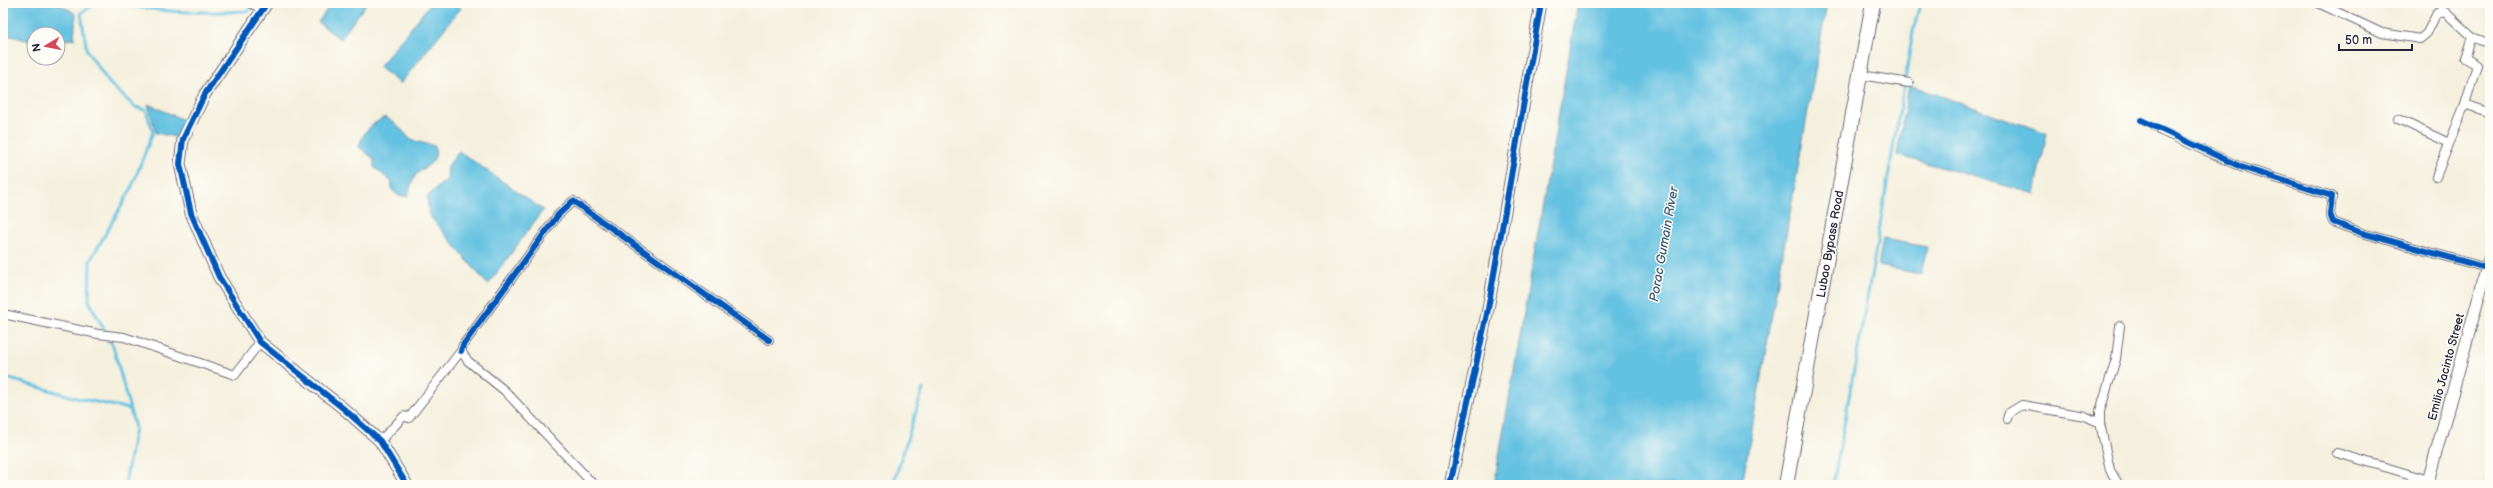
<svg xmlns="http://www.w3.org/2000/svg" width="2493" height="488" font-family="'Balsamiq Sans',sans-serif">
	<rect width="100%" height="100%" fill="#fdfcf7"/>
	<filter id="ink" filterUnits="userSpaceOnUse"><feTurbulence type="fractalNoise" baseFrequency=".025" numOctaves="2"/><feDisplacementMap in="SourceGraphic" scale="8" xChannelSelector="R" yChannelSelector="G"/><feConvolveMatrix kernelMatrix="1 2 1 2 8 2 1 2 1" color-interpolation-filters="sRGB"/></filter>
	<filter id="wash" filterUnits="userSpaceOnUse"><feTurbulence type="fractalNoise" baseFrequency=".012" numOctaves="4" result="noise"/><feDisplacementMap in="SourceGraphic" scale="16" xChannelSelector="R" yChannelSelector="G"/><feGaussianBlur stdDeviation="0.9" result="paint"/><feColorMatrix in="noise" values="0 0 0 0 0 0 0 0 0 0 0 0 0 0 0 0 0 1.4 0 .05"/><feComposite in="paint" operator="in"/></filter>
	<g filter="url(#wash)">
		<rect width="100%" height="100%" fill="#f5f0de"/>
		<!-- water -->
		<path fill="#63c1e1" stroke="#42728e" d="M 3,3 L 58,3 L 76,14 L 74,39 L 58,40 L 58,34 L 34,34 L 34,42 L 3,34 Z
			M 332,3 L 367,3 L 340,39 L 318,22 Z
			M 431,3 L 456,3 L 461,8 L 400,84 L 379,67 Z
			M 1578,3 L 1827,3 L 1742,485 L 1494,485 Z
			M 1909,85 L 2047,133 L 2035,194 L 1897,155 Z
			M 148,104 L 186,121 L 179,138 L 156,133 Z
			M 386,117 L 398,126 L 411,140 L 435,146 C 438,164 427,164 416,175 C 412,179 410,190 408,196 L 399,196 L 391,189 L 392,182 L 374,167 L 374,159 L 359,147 C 363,131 371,124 386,117 Z
			M 459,151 L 543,210 L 488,285 L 429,215 L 427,197 L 447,179 L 448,166 Z
			M 1883,239 L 1927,247 L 1921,274 L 1878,266 Z"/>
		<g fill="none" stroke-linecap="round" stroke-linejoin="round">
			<!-- stream -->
			<path stroke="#63c1e1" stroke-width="3" d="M 96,3 L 81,13 L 87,51 L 110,84 L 135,107 L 146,110 L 153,132 L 131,189 L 90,261 L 89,301 L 113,346 L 135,428 L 125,485
				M 119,3 C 162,14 206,13 249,11 L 254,5
				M 3,377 L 77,398 L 130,409
				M 893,485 L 923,389
				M 1833,485 L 1873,266 L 1913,32 L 1920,3"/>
		</g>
	</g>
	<g filter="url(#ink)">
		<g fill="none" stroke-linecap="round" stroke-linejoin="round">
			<!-- street-tunnel -->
			<path stroke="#cbc7bd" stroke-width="8" stroke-dasharray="8 4" stroke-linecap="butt" d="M 2141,120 L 2161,131"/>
			<defs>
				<path id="street" d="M 250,3 L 263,9
					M 2318,3 L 2382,33 L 2420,39 L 2427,33 L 2437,13 L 2445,12 L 2472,37 L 2490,44
					M 2441,3 L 2442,13
					M 1861,75 L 1909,83
					M 2465,104 L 2490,113
					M 2398,119 L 2449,143
					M 2161,131 L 2241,167 L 2332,196 L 2330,214 L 2333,222 L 2362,233 L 2487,268
					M 2436,177 L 2465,104 L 2477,65 L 2465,58 L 2472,37
					M 3,314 L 98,334 L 124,337 L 235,375 L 260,342
					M 461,351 L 463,345 L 558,215 L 573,201 L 769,340
					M 2007,419 L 2009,413 L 2022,405 L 2085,416 L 2100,423
					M 380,441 L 404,416 L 409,418 L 461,351 L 468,361 L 505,391 L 594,485
					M 2337,453 L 2429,480
					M 2119,485 L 2110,470 L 2100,423 L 2100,411 L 2116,359 L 2120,326"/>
				<path id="secondary" d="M 267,3 L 205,94 L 183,139 L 180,164 L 191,213 L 219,277 L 260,342 L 344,409 L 380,441 L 407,485
					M 1450,485 L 1488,309 L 1541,3
					M 2427,485 L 2490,256"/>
				<path id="highway" d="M 1786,485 L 1873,3"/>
			</defs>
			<!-- street casing -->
			<use href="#street" stroke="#6c6a74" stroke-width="10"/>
			<!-- secondary casing -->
			<use href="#secondary" stroke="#6c6a74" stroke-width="13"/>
			<!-- highway casing -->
			<use href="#highway" stroke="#6c6a74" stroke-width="16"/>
			<!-- street -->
			<use href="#street" stroke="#fff" stroke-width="8"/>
			<!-- secondary -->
			<use href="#secondary" stroke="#fff" stroke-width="11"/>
			<!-- highway -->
			<use href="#highway" stroke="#fff" stroke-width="14"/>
			<defs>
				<path id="cycleway" d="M 267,3 L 205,94 L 183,139 L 180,164 L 191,213 L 219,277 L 260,342 L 344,409 L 380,441 L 407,485
					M 2141,120 L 2241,167 L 2332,196 L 2330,214 L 2333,222 L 2362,233 L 2487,268
					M 461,351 L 463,345 L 558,215 L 573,201 L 769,340
					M 1450,485 L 1488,309 L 1541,3"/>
			</defs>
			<!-- cycleway casing -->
			<use href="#cycleway" stroke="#fdfcf7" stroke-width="8"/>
			<!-- cycleway -->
			<use href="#cycleway" stroke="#0057b8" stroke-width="6"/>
		</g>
	</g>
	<g text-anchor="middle" stroke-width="3" stroke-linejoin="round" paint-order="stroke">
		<!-- street labels -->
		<g font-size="12" fill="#22223b" stroke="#fdfcf7">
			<text transform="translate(1830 244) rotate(-80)" y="4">Lubao Bypass Road</text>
			<text transform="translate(2446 367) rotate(-75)" y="4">Emilio Jacinto Street</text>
		</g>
		<!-- water labels -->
		<g font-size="13" font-style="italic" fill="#395a75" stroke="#fdfcf7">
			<text transform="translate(1663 244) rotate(-80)" y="5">Porac Gumain River</text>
		</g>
	</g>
	<!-- margin -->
	<rect width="2493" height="488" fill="none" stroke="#fdfcf7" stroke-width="16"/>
	<!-- north arrow -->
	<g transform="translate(46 46) rotate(260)"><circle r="19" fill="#fdfcf7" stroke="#a5a5ac"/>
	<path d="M0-3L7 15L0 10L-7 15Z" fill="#d1495b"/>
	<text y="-6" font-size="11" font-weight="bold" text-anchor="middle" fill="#22223b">N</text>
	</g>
	<!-- scale -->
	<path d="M2339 44v6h73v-6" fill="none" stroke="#22223b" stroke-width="2"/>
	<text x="2345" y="44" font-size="12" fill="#22223b" stroke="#fdfcf7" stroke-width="3" paint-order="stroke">50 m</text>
</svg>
